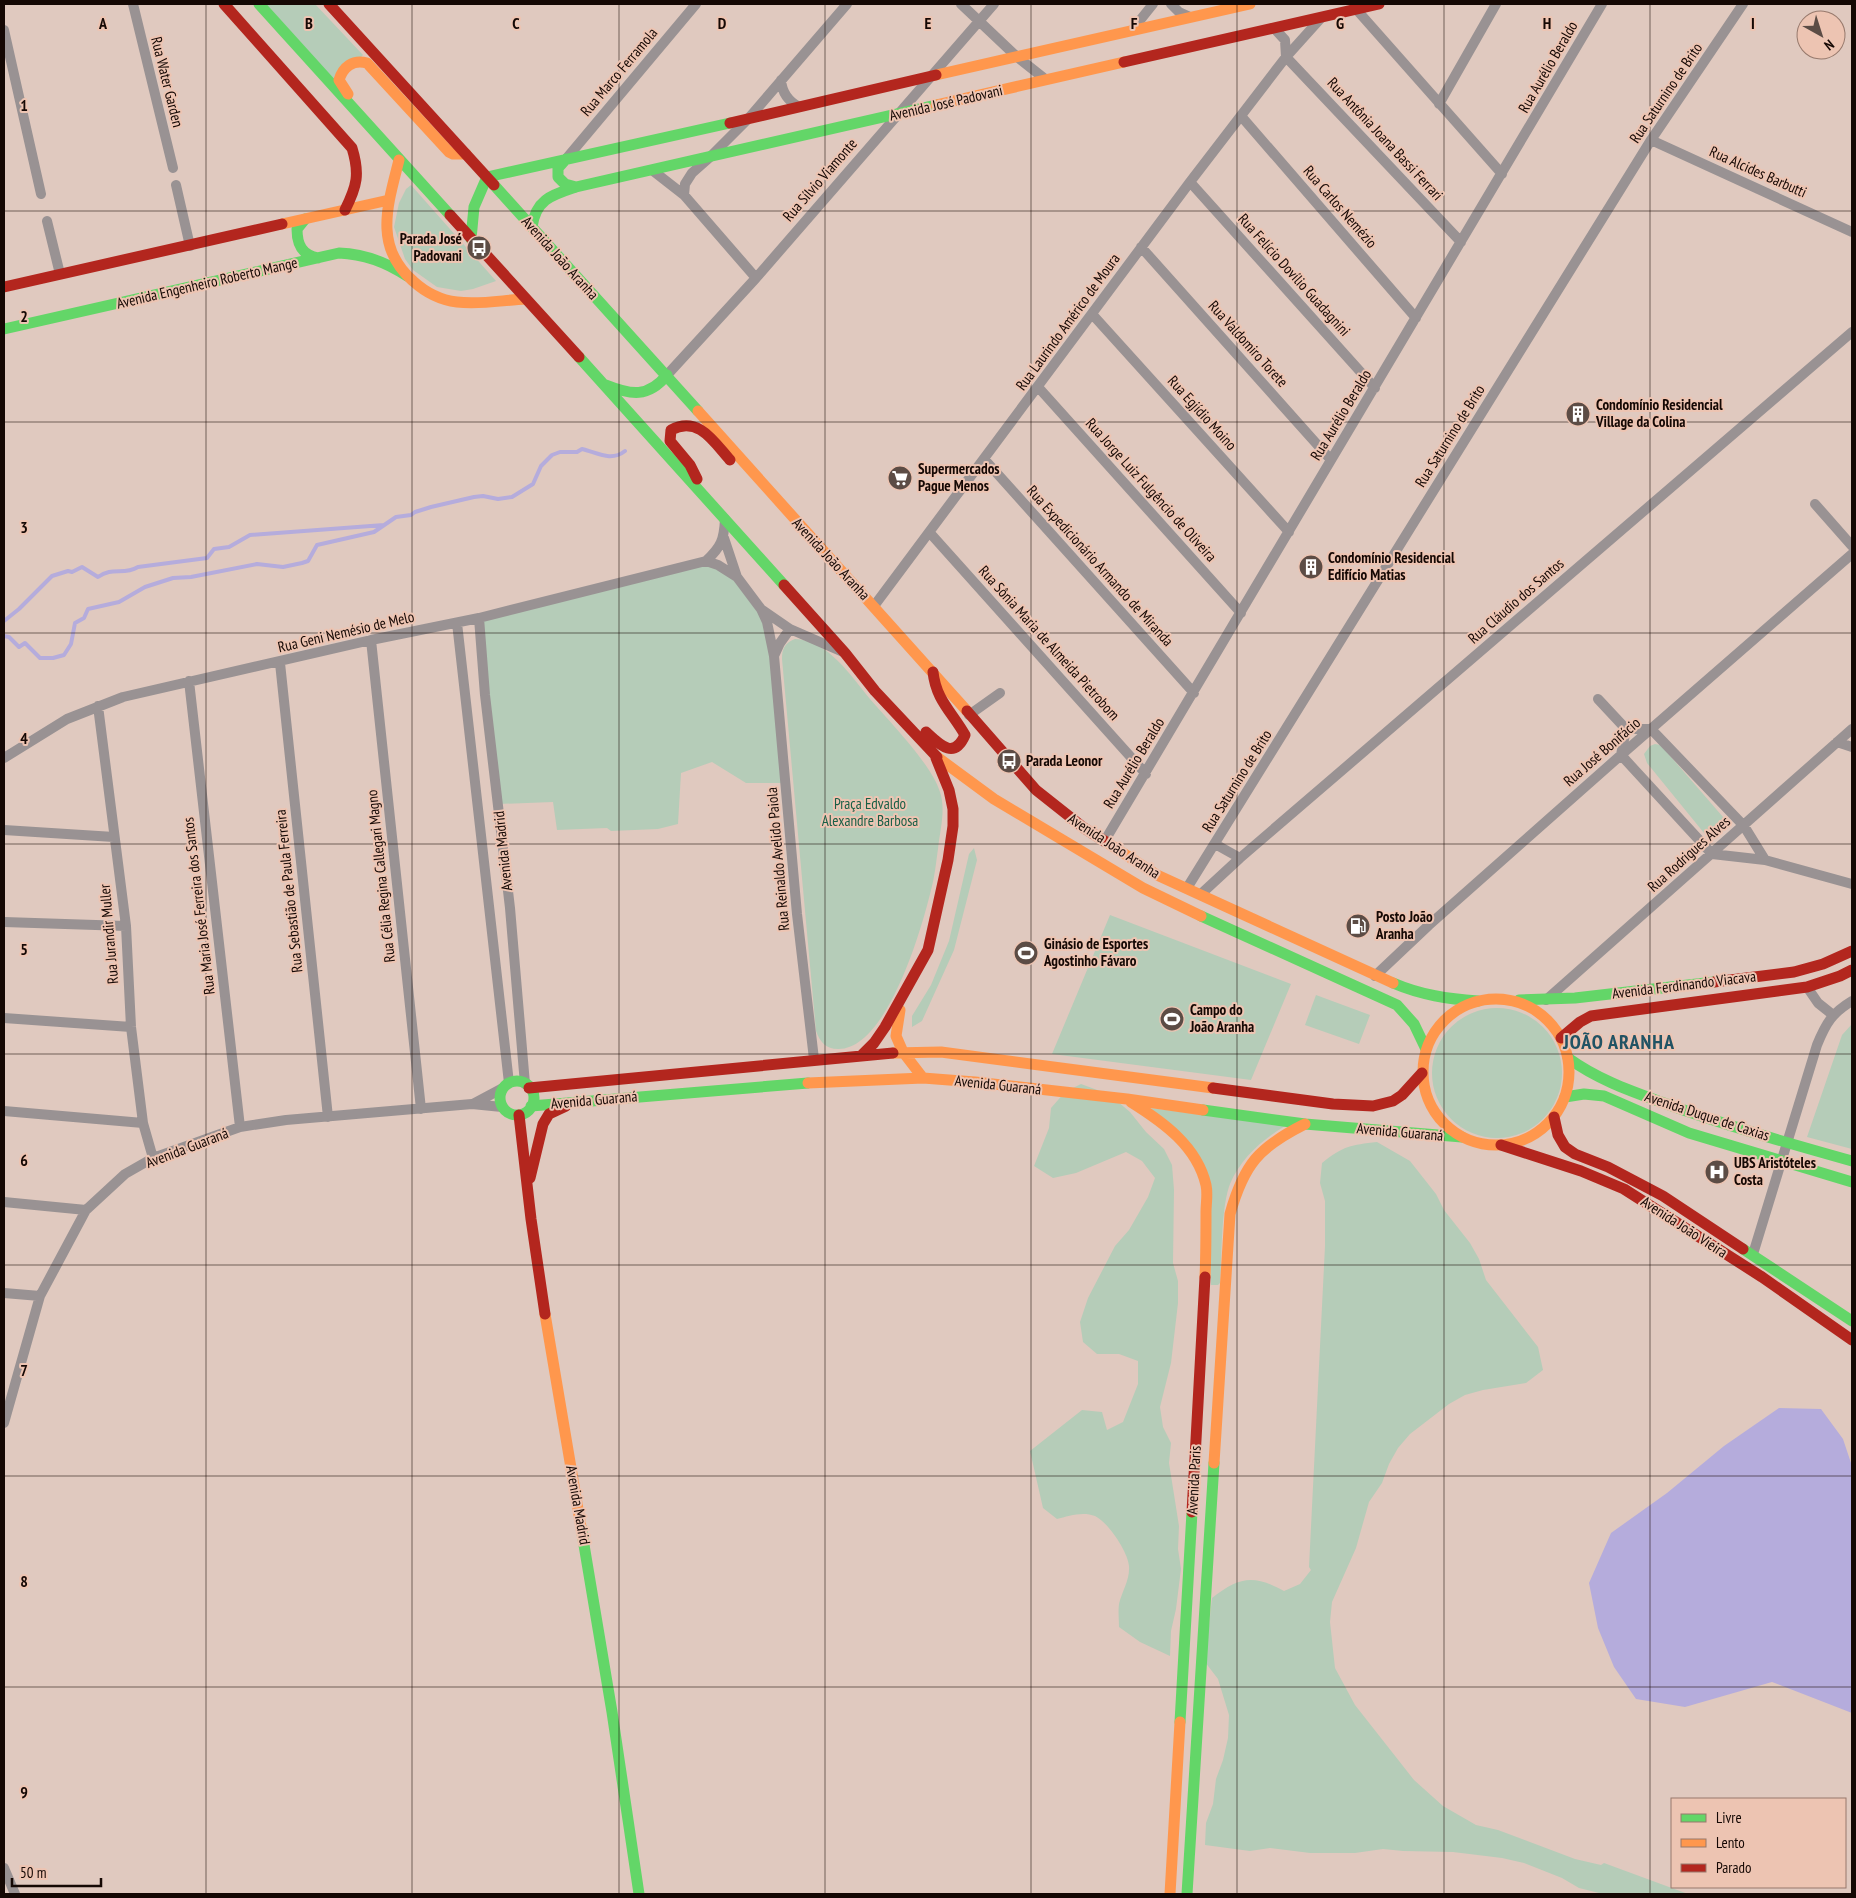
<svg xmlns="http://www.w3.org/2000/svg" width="1856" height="1898" font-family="'PT Sans Narrow',sans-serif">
	<rect width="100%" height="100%" fill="#e0c9bf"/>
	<!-- green -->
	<path fill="#b5ccb8" d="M 266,4 L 315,4 L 363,55 L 337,83 Z
		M 411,185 L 496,281 L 473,289 L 461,291 L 437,287 L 413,270 L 405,259 L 394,227 L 399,203 L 406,189 Z
		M 706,561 L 737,577 L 761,609 L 771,642 L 785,783 L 746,783 L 712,762 L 681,773 L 678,824 L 658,829 L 611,831 L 607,828 L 557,830 L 553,802 L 498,804 L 479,618 Z
		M 795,639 C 828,640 851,676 870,699 C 889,721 932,765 940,792 C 946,810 940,830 938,849 C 936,862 935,876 931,890 C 922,928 887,1050 838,1049 C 826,1049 820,1042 816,1031 L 782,659 C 782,648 785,643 795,639 Z
		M 1655,744 L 1660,745 L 1665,750 L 1723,817 C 1727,827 1723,836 1712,838 L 1704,833 L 1647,763 L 1644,754 L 1650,746 Z
		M 974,848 L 977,860 L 954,950 L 922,1021 L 912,1027 L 912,1016 L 931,985 L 949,941 L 969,854 Z
		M 1110,915 L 1291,984 L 1251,1080 L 1052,1054 Z
		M 1316,995 L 1370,1015 L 1359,1044 L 1305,1025 Z
		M1432 1073a65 65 0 1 1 130 0a65 65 0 1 1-130 0Z
		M 1852,1024 L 1852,1149 L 1807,1137 L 1842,1035 Z
		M 1081,1084 L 1100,1091 L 1117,1101 L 1130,1112 L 1146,1132 L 1164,1149 L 1172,1165 L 1174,1190 L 1173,1263 L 1178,1281 L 1178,1303 L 1171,1363 L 1160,1407 L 1163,1427 L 1171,1443 L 1169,1463 L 1179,1526 L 1178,1549 L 1181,1569 L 1176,1609 L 1171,1631 L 1170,1656 L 1140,1642 L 1119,1627 C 1119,1620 1118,1611 1119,1604 C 1122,1591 1130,1580 1129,1566 C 1128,1552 1108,1522 1095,1516 C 1083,1511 1068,1516 1057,1519 L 1043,1508 L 1030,1451 L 1082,1410 L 1102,1412 L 1107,1430 L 1123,1422 L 1138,1384 L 1138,1361 L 1119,1354 L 1097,1354 L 1083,1342 L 1080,1322 L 1088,1298 L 1115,1246 L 1129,1230 L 1148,1197 L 1155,1178 L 1142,1161 L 1126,1152 L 1076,1173 L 1053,1178 L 1034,1166 L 1049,1128 L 1051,1108 L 1065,1092 Z
		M 1151,1108 L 1285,1126 C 1262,1140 1241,1158 1230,1184 C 1221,1207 1222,1257 1220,1283 L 1218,1285 L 1211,1285 L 1209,1184 Z
		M 1377,1142 L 1410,1161 L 1436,1194 L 1444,1210 L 1470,1243 L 1479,1259 L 1486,1280 L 1538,1347 L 1543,1370 L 1526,1383 L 1483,1390 L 1465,1395 L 1449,1404 L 1410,1434 L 1398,1448 L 1389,1464 L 1382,1483 L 1369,1502 L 1356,1548 L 1332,1602 L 1330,1622 L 1335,1668 L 1355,1705 L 1414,1780 L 1443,1806 L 1476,1825 L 1498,1830 L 1575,1859 L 1601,1865 L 1604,1863 L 1688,1894 L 1603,1894 L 1579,1888 L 1562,1878 L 1524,1863 L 1502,1858 L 1453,1852 L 1403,1851 L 1383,1849 L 1355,1853 L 1310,1853 L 1270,1848 L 1250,1851 L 1205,1845 L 1206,1823 L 1213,1804 L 1216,1779 L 1223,1760 L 1228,1738 L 1229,1715 L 1218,1679 L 1205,1662 L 1212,1598 C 1239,1577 1253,1574 1284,1591 L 1300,1584 L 1311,1570 L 1309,1567 L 1325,1246 L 1325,1201 L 1320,1183 L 1322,1163 C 1343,1146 1351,1145 1377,1142 Z"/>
	<!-- water -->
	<path fill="#b5acdc" d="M 1779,1408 L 1821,1409 L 1843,1439 L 1852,1466 L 1852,1713 L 1772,1682 L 1685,1707 L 1636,1699 L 1614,1667 L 1598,1628 L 1589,1583 L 1611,1533 L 1667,1493 L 1724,1446 Z"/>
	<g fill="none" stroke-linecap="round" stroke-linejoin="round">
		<!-- stream -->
		<path stroke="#b5acdc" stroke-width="4" d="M 4,621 L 19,609 L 52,576 L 68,571 L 72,572 L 82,567 L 98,577 C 113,566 123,576 138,567 L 207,558 L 214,549 L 229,547 L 250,535 L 384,525
			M 4,636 L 9,637 L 19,647 L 25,643 L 40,658 L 53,658 L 64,655 L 71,644 L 75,623 L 84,618 L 88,609 L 119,602 L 145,587 L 173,578 L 191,577 L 257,564 L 283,567 L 302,563 L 308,561 L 317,545 L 374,532 L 396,517 L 411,515 L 415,512 L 431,507 L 474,497 L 483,496 L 498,499 L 512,497 L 533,484 L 541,466 L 552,455 L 560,452 L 577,452 L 582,449 C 598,453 611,462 625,451"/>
		<!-- street -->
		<path stroke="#999293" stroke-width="10" d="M 133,4 L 173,168
			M 961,4 L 1016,56 L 1045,79
			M 1171,4 L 1179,12 L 1190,17
			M 1356,9 L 1502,174
			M 1274,28 L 1285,40 L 1286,57
			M 1133,29 L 1153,4
			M 4,30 L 41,194
			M 1286,57 L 1461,242
			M 781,80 C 782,93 788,101 799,107
			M 1439,104 L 1496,4
			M 1241,116 L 1416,318
			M 1651,140 L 1852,232
			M 566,159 L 696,4
			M 652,170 L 684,195 L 756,278
			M 1190,182 L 1375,388
			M 176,185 L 190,246
			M 684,195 L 685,184 L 692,173 L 709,158 L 748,119 L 847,4
			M 47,221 L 60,274
			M 1141,247 L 1331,460
			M 1092,314 L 1289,532
			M 667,375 L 756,278 L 994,4
			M 1038,387 L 1241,613
			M 985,460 L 1194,693
			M 1815,504 L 1852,546
			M 930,533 L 1146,774
			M 724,538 L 737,577 L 761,609 L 790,629 L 843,652
			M 706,561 L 718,565 L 737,577
			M 874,606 L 1190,182 L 1286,57 L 1322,17
			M 761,609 L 767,622 L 774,656 L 797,914 L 814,1059
			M 479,618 L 485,695 L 510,908 L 525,1084
			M 457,623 L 509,1083
			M 371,640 L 421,1109
			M 774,656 L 780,643 L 790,629
			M 280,663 L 328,1117
			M 189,681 L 240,1127
			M 1598,699 L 1626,729 L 1651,729 L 1744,826 L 1765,860
			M 98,706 L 126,926 L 131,1027 L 143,1123 L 153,1158
			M 969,715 L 1000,693
			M 1626,729 L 1621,755 L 1712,854 L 1765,860 L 1852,884
			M 1837,742 L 1852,747
			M 4,758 L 67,719 L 123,697 L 371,640 L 479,618 L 706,561 C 721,547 724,540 725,519
			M 4,830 L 114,837
			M 1104,842 L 1602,4
			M 1215,844 L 1240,858
			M 1187,888 L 1651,140 L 1743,4
			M 1201,894 L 1240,858 L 1852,332
			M 4,922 L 126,926
			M 1375,976 L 1429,925 L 1621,755 L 1852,554
			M 1807,987 L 1818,1003 L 1833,1015
			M 1546,1000 L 1852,729
			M 4,1018 L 131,1027
			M 473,1104 L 503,1088
			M 4,1111 L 143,1123
			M 4,1202 L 86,1210
			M 1753,1254 L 1817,1045 C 1826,1023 1832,1013 1852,1001
			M 4,1293 L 40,1296
			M 4,1423 L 40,1296 L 86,1210 L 125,1174 L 153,1158 L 240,1127 L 286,1120 L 472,1104 L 502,1107
			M 4,1868 L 15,1894"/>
		<!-- fast -->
		<path stroke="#63d668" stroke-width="11" d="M 259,4 L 450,215
			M 566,159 L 558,168 L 558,177 L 565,184 L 576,187
			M 494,185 L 698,411
			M 305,219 L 297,229 C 297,245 302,255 318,258
			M 532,227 C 536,199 552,195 576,187 L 936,105
			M 471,239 L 474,207 L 487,177 L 730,123
			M 4,329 L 339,253 C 364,254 386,262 407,276
			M 579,357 L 784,585
			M 606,385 C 631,395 648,398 667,375
			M 1201,916 L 1397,1005 L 1414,1024 L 1426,1049
			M 1393,983 C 1421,995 1448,999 1478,1001
			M 1519,1000 L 1575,998 L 1714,982
			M 1568,1058 C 1597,1079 1628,1090 1661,1102 C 1724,1125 1788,1143 1852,1161
			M500 1098a17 17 0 1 1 34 0a17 17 0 1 1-34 0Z
			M 1565,1097 L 1584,1094 L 1604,1096 L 1689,1133 L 1852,1182
			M 531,1106 L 808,1083
			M 1203,1110 L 1305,1124 L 1462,1137
			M 1743,1249 L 1852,1321
			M 581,1527 L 612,1712 L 639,1894
			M 1180,1722 L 1192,1512
			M 1187,1894 L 1214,1463"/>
		<!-- slow -->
		<path stroke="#ff974d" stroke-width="11" d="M 936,75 L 1250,4
			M 348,94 L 339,80 C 343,67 353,59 367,63 L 449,152 L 453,154 L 466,154
			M 936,105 L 1124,62
			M 399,160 C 388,204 373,246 413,281 C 425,292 440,300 457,302 C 480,305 503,300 526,299
			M 282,224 L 389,200
			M 698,411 L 967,711
			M 937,757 L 994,799 L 1143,888 L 1201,916
			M 1106,842 L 1157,875 L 1393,983
			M1423 1072a73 73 0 1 1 146 0a73 73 0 1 1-146 0Z
			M 900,1010 L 896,1036 L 903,1052 L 923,1078
			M 893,1053 L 941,1052 L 1213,1088
			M 808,1083 L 923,1078 L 975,1082 L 1127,1099 L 1203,1110
			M 1131,1102 C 1163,1122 1197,1146 1206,1185 C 1208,1194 1206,1203 1206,1212 C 1206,1233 1206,1255 1205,1277
			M 545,1314 L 581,1527
			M 1214,1463 L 1230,1214 C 1244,1164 1259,1147 1305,1124
			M 1170,1894 L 1180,1722"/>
		<!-- jam -->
		<path stroke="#b3261e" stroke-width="11" d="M 224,4 L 352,148 C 360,174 357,186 345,210
			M 329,4 L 494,185
			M 1124,62 L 1379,4
			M 730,123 L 936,75
			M 450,215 L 579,357
			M 4,287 L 282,224
			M 697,479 L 690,465 L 670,441 L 671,430 C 698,415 714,442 730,460
			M 784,585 L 845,653 L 875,691 L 937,757
			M 967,711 L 1036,790 L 1084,828 L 1106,842
			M 926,732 C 940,745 954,760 965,735 C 952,712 936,700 933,672
			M 1714,982 L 1794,972 L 1823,964 L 1852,951
			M 1561,1038 L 1580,1022 L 1591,1016 L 1807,987 L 1840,976 L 1852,970
			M 862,1055 L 874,1043 L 885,1027 L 928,950 L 948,860 L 953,826 L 953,809 L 949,790 L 936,758
			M 529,1088 L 893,1053
			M 1213,1088 L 1333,1104 L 1373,1106 L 1393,1101 L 1402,1095 L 1422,1073
			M 519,1115 L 531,1219 L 545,1314
			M 1554,1117 L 1558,1135 L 1565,1147 L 1575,1154 L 1608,1167 L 1663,1196 L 1743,1249
			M 1501,1145 L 1581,1171 L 1624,1189 L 1762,1277 L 1852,1340
			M 530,1178 L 543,1124 L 549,1114 L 566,1106
			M 1192,1512 L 1205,1277"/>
	</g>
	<!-- grid -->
	<path fill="none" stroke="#150804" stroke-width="1" stroke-opacity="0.55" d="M 206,4 L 206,1894M 412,4 L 412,1894M 619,4 L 619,1894M 825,4 L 825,1894M 1031,4 L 1031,1894M 1237,4 L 1237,1894M 1444,4 L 1444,1894M 1650,4 L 1650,1894M 4,211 L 1852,211M 4,422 L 1852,422M 4,633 L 1852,633M 4,844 L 1852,844M 4,1054 L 1852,1054M 4,1265 L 1852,1265M 4,1476 L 1852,1476M 4,1687 L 1852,1687"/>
	<!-- icons -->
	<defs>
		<symbol id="bus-disc" viewBox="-11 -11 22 22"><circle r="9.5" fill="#5c4c45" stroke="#edc4b2"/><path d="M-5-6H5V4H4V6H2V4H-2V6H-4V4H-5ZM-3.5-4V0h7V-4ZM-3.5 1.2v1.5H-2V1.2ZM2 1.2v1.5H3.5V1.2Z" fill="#fff"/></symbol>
		<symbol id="building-disc" viewBox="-11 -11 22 22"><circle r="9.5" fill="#5c4c45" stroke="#edc4b2"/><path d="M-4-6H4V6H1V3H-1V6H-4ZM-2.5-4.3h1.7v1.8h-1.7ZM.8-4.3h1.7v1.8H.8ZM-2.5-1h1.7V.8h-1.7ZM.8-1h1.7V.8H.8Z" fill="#fff"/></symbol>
		<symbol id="supermarket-disc" viewBox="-11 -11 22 22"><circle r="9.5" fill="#5c4c45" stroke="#edc4b2"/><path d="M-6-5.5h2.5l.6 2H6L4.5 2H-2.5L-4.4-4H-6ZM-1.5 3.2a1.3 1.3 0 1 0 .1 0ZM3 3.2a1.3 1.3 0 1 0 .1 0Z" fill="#fff"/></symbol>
		<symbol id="fuel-disc" viewBox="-11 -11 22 22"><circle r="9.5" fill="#5c4c45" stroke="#edc4b2"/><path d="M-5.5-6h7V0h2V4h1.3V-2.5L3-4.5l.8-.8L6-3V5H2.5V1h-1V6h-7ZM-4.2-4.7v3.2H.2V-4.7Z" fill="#fff"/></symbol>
		<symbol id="stadium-disc" viewBox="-11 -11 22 22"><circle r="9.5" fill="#5c4c45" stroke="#edc4b2"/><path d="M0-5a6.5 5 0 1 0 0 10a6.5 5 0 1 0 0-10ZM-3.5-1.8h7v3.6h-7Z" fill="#fff"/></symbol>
		<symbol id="hospital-disc" viewBox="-11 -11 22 22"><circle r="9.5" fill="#5c4c45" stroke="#edc4b2"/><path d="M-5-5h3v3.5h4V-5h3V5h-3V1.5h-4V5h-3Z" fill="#fff"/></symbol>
	</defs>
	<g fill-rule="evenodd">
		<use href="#bus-disc" x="465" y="234" width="28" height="28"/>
		<use href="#building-disc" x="1564" y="400" width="28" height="28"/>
		<use href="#supermarket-disc" x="886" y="464" width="28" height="28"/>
		<use href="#building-disc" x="1297" y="553" width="28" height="28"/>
		<use href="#bus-disc" x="995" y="747" width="28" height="28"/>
		<use href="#fuel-disc" x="1344" y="912" width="28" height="28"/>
		<use href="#stadium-disc" x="1012" y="939" width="28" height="28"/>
		<use href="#stadium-disc" x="1158" y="1005" width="28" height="28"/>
		<use href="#hospital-disc" x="1703" y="1158" width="28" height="28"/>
	</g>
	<g text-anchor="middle" stroke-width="4" stroke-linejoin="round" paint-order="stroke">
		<!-- street labels -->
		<g font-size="15" fill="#150804" stroke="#edc4b2">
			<text transform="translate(1548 67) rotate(-60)" y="5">Rua Aurélio Beraldo</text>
			<text transform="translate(619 72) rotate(-50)" y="5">Rua Marco Ferramola</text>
			<text transform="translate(167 82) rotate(76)" y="5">Rua Water Garden</text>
			<text transform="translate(1666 93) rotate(-56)" y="5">Rua Saturnino de Brito</text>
			<text transform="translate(946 103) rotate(-13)" y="5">Avenida José Padovani</text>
			<text transform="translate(1385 139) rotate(47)" y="5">Rua Antônia Joana Bassi Ferrari</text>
			<text transform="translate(1758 172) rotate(24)" y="5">Rua Alcides Barbutti</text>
			<text transform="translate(820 180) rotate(-49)" y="5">Rua Sílvio Viamonte</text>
			<text transform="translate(1340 207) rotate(49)" y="5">Rua Carlos Nemézio</text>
			<text transform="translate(560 258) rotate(48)" y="5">Avenida João Aranha</text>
			<text transform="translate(1294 275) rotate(48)" y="5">Rua Felício Dovílio Guadagnini</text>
			<text transform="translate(207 283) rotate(-13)" y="5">Avenida Engenheiro Roberto Mange</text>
			<text transform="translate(1068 322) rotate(-54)" y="5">Rua Laurindo Américo de Moura</text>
			<text transform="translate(1248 344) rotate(48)" y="5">Rua Valdomiro Torete</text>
			<text transform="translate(1202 413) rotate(48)" y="5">Rua Egjídio Moino</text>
			<text transform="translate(1341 415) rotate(-59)" y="5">Rua Aurélio Beraldo</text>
			<text transform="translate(1450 436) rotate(-58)" y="5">Rua Saturnino de Brito</text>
			<text transform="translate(1151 490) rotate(48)" y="5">Rua Jorge Luiz Fulgêncio de Oliveira</text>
			<text transform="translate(831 559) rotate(47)" y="5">Avenida João Aranha</text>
			<text transform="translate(1100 566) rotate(48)" y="5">Rua Expedicionário Armando de Miranda</text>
			<text transform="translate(1516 601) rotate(-41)" y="5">Rua Cláudio dos Santos</text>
			<text transform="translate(346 632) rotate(-13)" y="5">Rua Geni Nemésio de Melo</text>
			<text transform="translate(1049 643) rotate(48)" y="5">Rua Sônia Maria de Almeida Pietrobom</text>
			<text transform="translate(1602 752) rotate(-41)" y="5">Rua José Bonifácio</text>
			<text transform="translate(1134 763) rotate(-59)" y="5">Rua Aurélio Beraldo</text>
			<text transform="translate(1237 781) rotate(-58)" y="5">Rua Saturnino de Brito</text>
			<text transform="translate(1114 846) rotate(33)" y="5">Avenida João Aranha</text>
			<text transform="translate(503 851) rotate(-96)" y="5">Avenida Madrid</text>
			<text transform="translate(1689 854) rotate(-42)" y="5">Rua Rodrigues Alves</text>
			<text transform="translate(778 859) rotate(-95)" y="5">Rua Reinaldo Avelido Paiola</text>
			<text transform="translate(381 876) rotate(-96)" y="5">Rua Célia Regina Callegari Magno</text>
			<text transform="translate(289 891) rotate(-96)" y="5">Rua Sebastião de Paula Ferreira</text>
			<text transform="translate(199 906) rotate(-97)" y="5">Rua Maria José Ferreira dos Santos</text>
			<text transform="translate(109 934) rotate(-95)" y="5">Rua Jurandir Muller</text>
			<text transform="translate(1684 985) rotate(-7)" y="5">Avenida Ferdinando Viacava</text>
			<text transform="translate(998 1085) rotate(6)" y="5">Avenida Guaraná</text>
			<text transform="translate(594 1100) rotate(-5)" y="5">Avenida Guaraná</text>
			<text transform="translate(1707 1116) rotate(18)" y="5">Avenida Duque de Caxias</text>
			<text transform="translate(1400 1132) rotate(5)" y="5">Avenida Guaraná</text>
			<text transform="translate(187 1148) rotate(-21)" y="5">Avenida Guaraná</text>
			<text transform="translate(1684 1227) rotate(33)" y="5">Avenida João Vieira</text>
			<text transform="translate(1194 1480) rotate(-87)" y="5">Avenida Paris</text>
			<text transform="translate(578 1505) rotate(80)" y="5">Avenida Madrid</text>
		</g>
		<!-- poi labels -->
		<g font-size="15" font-weight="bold" fill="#150804" stroke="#edc4b2" text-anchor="start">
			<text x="462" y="244" text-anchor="end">Parada José<tspan x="462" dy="17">Padovani</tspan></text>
			<text x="1596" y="410">Condomínio Residencial<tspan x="1596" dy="17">Village da Colina</tspan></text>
			<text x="918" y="474">Supermercados<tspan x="918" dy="17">Pague Menos</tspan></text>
			<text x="1328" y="563">Condomínio Residencial<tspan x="1328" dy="17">Edifício Matias</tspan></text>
			<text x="1026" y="766">Parada Leonor</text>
			<text x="1376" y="922">Posto João<tspan x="1376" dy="17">Aranha</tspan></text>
			<text x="1044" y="949">Ginásio de Esportes<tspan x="1044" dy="17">Agostinho Fávaro</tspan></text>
			<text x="1190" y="1015">Campo do<tspan x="1190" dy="17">João Aranha</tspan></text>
			<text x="1734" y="1168">UBS Aristóteles<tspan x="1734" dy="17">Costa</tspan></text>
		</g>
		<!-- park labels -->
		<g font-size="15" fill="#185f46" stroke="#edc4b2">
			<text x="870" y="809">Praça Edvaldo<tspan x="870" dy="17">Alexandre Barbosa</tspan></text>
		</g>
		<!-- district labels -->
		<g font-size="20" font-weight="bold" letter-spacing="1" fill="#215364" stroke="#edc4b2">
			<text x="1619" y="1049">JOÃO ARANHA</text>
		</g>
	</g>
	<g font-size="16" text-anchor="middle" font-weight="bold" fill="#150804" stroke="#edc4b2" stroke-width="4" stroke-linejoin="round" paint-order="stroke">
		<text x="103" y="29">A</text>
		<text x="309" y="29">B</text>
		<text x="516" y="29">C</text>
		<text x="722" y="29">D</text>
		<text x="928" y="29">E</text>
		<text x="1134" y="29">F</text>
		<text x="1340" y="29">G</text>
		<text x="1547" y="29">H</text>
		<text x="1753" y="29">I</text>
		<text x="24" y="111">1</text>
		<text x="24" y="322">2</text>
		<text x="24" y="533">3</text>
		<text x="24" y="744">4</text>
		<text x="24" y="955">5</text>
		<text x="24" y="1166">6</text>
		<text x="24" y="1376">7</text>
		<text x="24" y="1587">8</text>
		<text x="24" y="1798">9</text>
	</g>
	<!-- border -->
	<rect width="1856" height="1898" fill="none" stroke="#150804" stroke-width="10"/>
	<!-- legend -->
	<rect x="1671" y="1798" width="175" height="90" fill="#edc4b2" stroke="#97796c"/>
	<rect x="1681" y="1814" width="25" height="8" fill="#63d668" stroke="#97796c"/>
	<text x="1716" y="1823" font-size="15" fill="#150804">Livre</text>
	<rect x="1681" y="1839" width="25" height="8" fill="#ff974d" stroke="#97796c"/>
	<text x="1716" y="1848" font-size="15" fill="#150804">Lento</text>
	<rect x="1681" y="1864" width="25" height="8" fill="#b3261e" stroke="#97796c"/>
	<text x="1716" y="1873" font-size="15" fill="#150804">Parado</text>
	<!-- north arrow -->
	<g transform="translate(1821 35) rotate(141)"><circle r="24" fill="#edc4b2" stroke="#97796c"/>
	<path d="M0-4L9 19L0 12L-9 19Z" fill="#5c4c45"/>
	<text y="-8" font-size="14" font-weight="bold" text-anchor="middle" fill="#150804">N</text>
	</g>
	<!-- scale -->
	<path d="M12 1878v8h89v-8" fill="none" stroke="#150804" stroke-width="2.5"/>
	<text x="20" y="1878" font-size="15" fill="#150804" stroke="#edc4b2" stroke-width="4" paint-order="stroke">50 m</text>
</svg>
